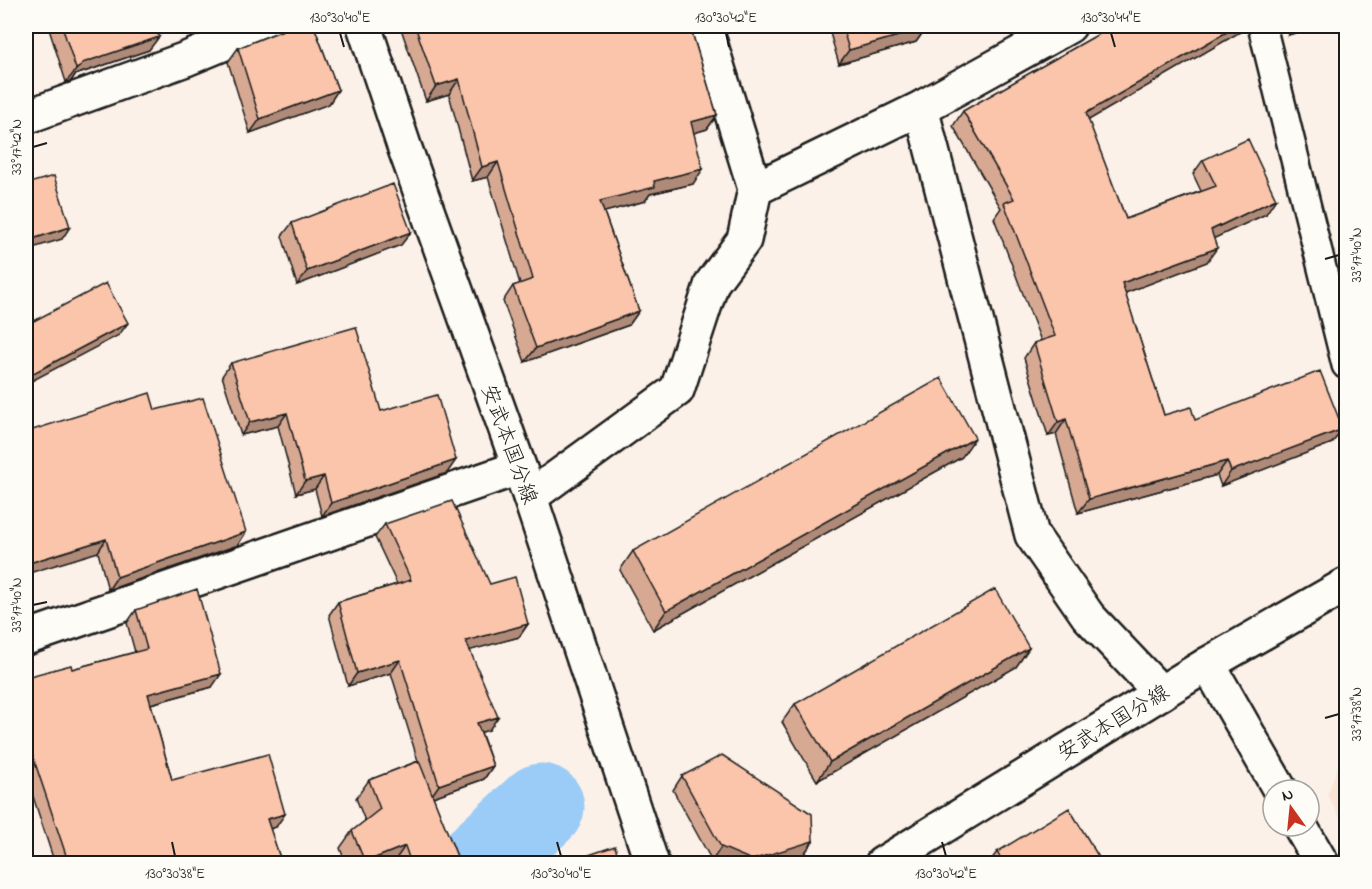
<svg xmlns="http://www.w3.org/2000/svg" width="1372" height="889" font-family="'Indie Flower','Klee One',sans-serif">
	<rect width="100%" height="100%" fill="#fcf1e8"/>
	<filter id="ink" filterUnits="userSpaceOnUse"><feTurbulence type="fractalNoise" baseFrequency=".0167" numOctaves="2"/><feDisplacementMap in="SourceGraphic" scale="12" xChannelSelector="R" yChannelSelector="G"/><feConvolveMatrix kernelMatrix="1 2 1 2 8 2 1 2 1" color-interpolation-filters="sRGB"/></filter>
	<g filter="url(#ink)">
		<!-- built -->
		<path fill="#fbe4d6" d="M 1346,744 L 1346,829 L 1327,795 Z"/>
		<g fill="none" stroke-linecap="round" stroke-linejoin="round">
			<!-- river -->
			<path stroke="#9bccf7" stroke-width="87" d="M 479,864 L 541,807"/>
			<defs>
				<path id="service" d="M 1262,26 L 1346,365"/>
				<path id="minor" d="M 921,108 L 1032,535 L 1088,616 L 1161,693
					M 26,117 L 186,59 L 266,26
					M 755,189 L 921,108 L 1069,26
					M 530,497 L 677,390 L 712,283 L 744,240 L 755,189 L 705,26
					M 26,638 L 518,468
					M 1208,664 L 1280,790
					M 1300,826 L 1322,864"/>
				<path id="secondary" d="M 364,26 L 404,146 L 530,497 L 652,864
					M 882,864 L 1208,664 L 1346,585"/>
			</defs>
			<!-- service casing -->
			<use href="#service" stroke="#1c1c1c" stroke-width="32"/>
			<!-- minor casing -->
			<use href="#minor" stroke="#1c1c1c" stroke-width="38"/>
			<!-- secondary casing -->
			<use href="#secondary" stroke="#1c1c1c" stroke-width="38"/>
			<!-- service -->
			<use href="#service" stroke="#fdfcf7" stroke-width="27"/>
			<!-- minor -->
			<use href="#minor" stroke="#fdfcf7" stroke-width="33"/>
			<!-- secondary -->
			<use href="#secondary" stroke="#fdfcf7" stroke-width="33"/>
		</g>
		<!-- wall -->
		<path fill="#d7a993" stroke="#1c1c1c" stroke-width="1.5" d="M 48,26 L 155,26 L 149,50 L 75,75 L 71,81 L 66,82 Z
			M 284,26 L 314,26 L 338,90 L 329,104 L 250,133 L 228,62 L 238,48 L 283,30 L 284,28 Z
			M 400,26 L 690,26 L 717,115 L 707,129 L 693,133 L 693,184 L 650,194 L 645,201 L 604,212 L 639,311 L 629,325 L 525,362 L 503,301 L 513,286 L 520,284 L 488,177 L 472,181 L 449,94 L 426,101 Z
			M 828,26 L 926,26 L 926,28 L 916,42 L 839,64 Z
			M 1113,26 L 1249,26 L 1247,28 L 1088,120 L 1126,219 L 1201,191 L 1193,174 L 1203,160 L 1266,214 L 1214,238 L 1207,262 L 1125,293 L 1164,415 L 1332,443 L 1221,486 L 1217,475 L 1078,513 L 1056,434 L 1048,436 L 1024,358 L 1034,343 L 1041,341 L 994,218 L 1001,208 L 953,126 L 963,111 Z
			M 1285,26 L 1318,26 L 1288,35 Z
			M 292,223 L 411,232 L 401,245 L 297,285 L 282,236 Z
			M 231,363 L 381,411 L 447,473 L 322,516 L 315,489 L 296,494 L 278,426 L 241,435 L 222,376 Z
			M 155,410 L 246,532 L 238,545 L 108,590 L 98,552 Z
			M 962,457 L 653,630 L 620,570 L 633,551 Z
			M 385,524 L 490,584 L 528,624 L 519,637 L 470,650 L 489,730 L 481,732 L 493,766 L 484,779 L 433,797 L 460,864 L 346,864 L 340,848 L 352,831 L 365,821 L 356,798 L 369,780 L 418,761 L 391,673 L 348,686 L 329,615 L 338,602 L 397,584 L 375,537 Z
			M 136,610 L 212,687 L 151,704 L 172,780 L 276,827 L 270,829 L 282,864 L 55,864 L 26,775 L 26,677 L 72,669 L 135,652 L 127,623 Z
			M 1029,648 L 1016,667 L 817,781 L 782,722 L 795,704 Z
			M 682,776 L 813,841 L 804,854 L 774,864 L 718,864 L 712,861 L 673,790 Z
			M 997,852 L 1103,864 L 988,864 Z"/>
		<!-- shaded-wall -->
		<path fill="#af8a78" stroke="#1c1c1c" stroke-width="1.5" d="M 1237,26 L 1249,26 L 1247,28 L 1075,128 L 1086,113 Z
			M 1295,26 L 1318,26 L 1288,35 Z
			M 926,28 L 916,42 L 839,64 L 849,50 Z
			M 159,37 L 149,50 L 75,75 L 71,81 L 66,82 L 82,63 Z
			M 459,79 L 449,94 L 426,101 L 436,86 Z
			M 338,90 L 329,104 L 250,133 L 260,119 Z
			M 717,115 L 707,129 L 681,137 L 691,122 Z
			M 498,162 L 488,177 L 472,181 L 482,167 Z
			M 703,169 L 693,184 L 650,194 L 645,201 L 590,216 L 600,201 L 654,181 Z
			M 1276,199 L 1266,214 L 1200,245 L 1211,230 Z
			M 70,227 L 62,239 L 26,250 L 26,241 Z
			M 411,232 L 401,245 L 297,285 L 307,271 Z
			M 1217,248 L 1207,262 L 1112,298 L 1122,283 Z
			M 639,311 L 629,325 L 525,362 L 536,348 Z
			M 128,323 L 119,335 L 26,384 L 26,377 Z
			M 287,413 L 278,426 L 241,435 L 250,422 Z
			M 1066,419 L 1056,434 L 1048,436 L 1058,422 Z
			M 1343,429 L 1332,443 L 1221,486 L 1231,471 Z
			M 975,438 L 962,457 L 653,630 L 666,611 Z
			M 456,460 L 447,473 L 322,516 L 331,503 Z
			M 1227,461 L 1217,475 L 1078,513 L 1089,499 Z
			M 324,476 L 315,489 L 296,494 L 305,481 Z
			M 246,532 L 238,545 L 108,590 L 117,577 Z
			M 106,539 L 98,552 L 26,574 L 26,564 Z
			M 528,624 L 519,637 L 457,654 L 466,641 Z
			M 1029,648 L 1016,667 L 817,781 L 830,762 Z
			M 400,660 L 391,673 L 348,686 L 357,673 Z
			M 221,674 L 212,687 L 139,707 L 148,694 Z
			M 498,717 L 489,730 L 468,736 L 477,723 Z
			M 493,766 L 484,779 L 430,798 L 439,785 Z
			M 285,814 L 276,827 L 258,832 L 267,819 Z
			M 813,841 L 804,854 L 774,864 L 718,864 L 712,861 L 721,847 Z
			M 405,846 L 393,863 L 364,864 L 365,862 Z"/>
		<!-- building -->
		<path fill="#fac5ab" stroke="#1c1c1c" stroke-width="1.5" d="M 62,26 L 155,26 L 159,37 L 82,63 L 80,67 L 76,69 Z
			M 288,26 L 314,26 L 338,90 L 260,119 L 238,48 L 283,30 Z
			M 415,26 L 690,26 L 717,115 L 691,122 L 703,169 L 654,181 L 655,187 L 600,201 L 639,311 L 536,348 L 513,286 L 533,279 L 498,162 L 482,167 L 459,79 L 436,86 Z
			M 842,26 L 926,26 L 926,28 L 849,50 Z
			M 1113,26 L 1237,26 L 1086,113 L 1126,219 L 1216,186 L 1203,160 L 1248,139 L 1276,199 L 1211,230 L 1217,248 L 1122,283 L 1164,415 L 1191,407 L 1195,420 L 1320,371 L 1343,429 L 1231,471 L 1227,461 L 1089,499 L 1066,419 L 1058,422 L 1034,343 L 1055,336 L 1004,203 L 1014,199 L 963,111 Z
			M 54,176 L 70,227 L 26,241 L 26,184 Z
			M 393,184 L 411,232 L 307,271 L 292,223 Z
			M 106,283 L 128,323 L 26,377 L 26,325 Z
			M 356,327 L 381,411 L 437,395 L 456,460 L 331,503 L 324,476 L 305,481 L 287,413 L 250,422 L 231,363 Z
			M 941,378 L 975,438 L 666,611 L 633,551 Z
			M 150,393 L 155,410 L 203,398 L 246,532 L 117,577 L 106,539 L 26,564 L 26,432 Z
			M 452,501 L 490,584 L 515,577 L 528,624 L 466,641 L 498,717 L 477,723 L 493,766 L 439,785 L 400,660 L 357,673 L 338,602 L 411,580 L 385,524 Z
			M 197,589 L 221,674 L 148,694 L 172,780 L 268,754 L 285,814 L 267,819 L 282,864 L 69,864 L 30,748 L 26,749 L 26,677 L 71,665 L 72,669 L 147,649 L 136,610 Z
			M 995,589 L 1029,648 L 830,762 L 795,704 Z
			M 722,755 L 812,814 L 813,841 L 752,860 L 721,847 L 682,776 Z
			M 419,761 L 460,864 L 411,864 L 405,846 L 365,862 L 352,831 L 380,809 L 369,780 Z
			M 1069,808 L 1103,864 L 1004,864 L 997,852 Z
			M 615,846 L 620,864 L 563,864 Z"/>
	</g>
	<!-- ticks -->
	<path fill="none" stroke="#1c1c1c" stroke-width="2" d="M 340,33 L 344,47M 726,33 L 729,47M 1111,33 L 1115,47M 33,147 L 47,143M 1325,259 L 1339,255M 33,605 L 47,602M 1325,718 L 1339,714M 172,842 L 175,856M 557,842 L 561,856M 942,842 L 946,856"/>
	<g text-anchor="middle" stroke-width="4.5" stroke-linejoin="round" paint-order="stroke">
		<!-- street labels -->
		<g font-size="21" fill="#1c1c1c" stroke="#fdfcf7">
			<text transform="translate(510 444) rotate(70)" y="7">安武本国分線</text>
			<text transform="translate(1113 722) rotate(-31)" y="7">安武本国分線</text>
		</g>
	</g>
	<!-- margin -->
	<rect width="1372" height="889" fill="none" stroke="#fdfcf7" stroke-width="66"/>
	<!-- north arrow -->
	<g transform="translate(1291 808) rotate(345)"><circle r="28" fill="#fdfcf7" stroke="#a3a29f" stroke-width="1.5"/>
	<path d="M0-4.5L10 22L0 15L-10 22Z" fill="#c8321e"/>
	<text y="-9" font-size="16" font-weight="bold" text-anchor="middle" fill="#1c1c1c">N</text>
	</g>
	<rect x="33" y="33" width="1306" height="823" fill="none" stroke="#1c1c1c" stroke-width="2"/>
	<g font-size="15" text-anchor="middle" fill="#1c1c1c">
		<text x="340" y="22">130°30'40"E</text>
		<text x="726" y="22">130°30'42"E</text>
		<text x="1111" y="22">130°30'44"E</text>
		<text transform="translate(16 147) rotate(-90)" y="5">33°17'42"N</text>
		<text transform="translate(1356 255) rotate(-90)" y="5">33°17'40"N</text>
		<text transform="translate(16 605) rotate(-90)" y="5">33°17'40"N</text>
		<text transform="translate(1356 714) rotate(-90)" y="5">33°17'38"N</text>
		<text x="175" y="878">130°30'38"E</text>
		<text x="561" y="878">130°30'40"E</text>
		<text x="946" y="878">130°30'42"E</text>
	</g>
</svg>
